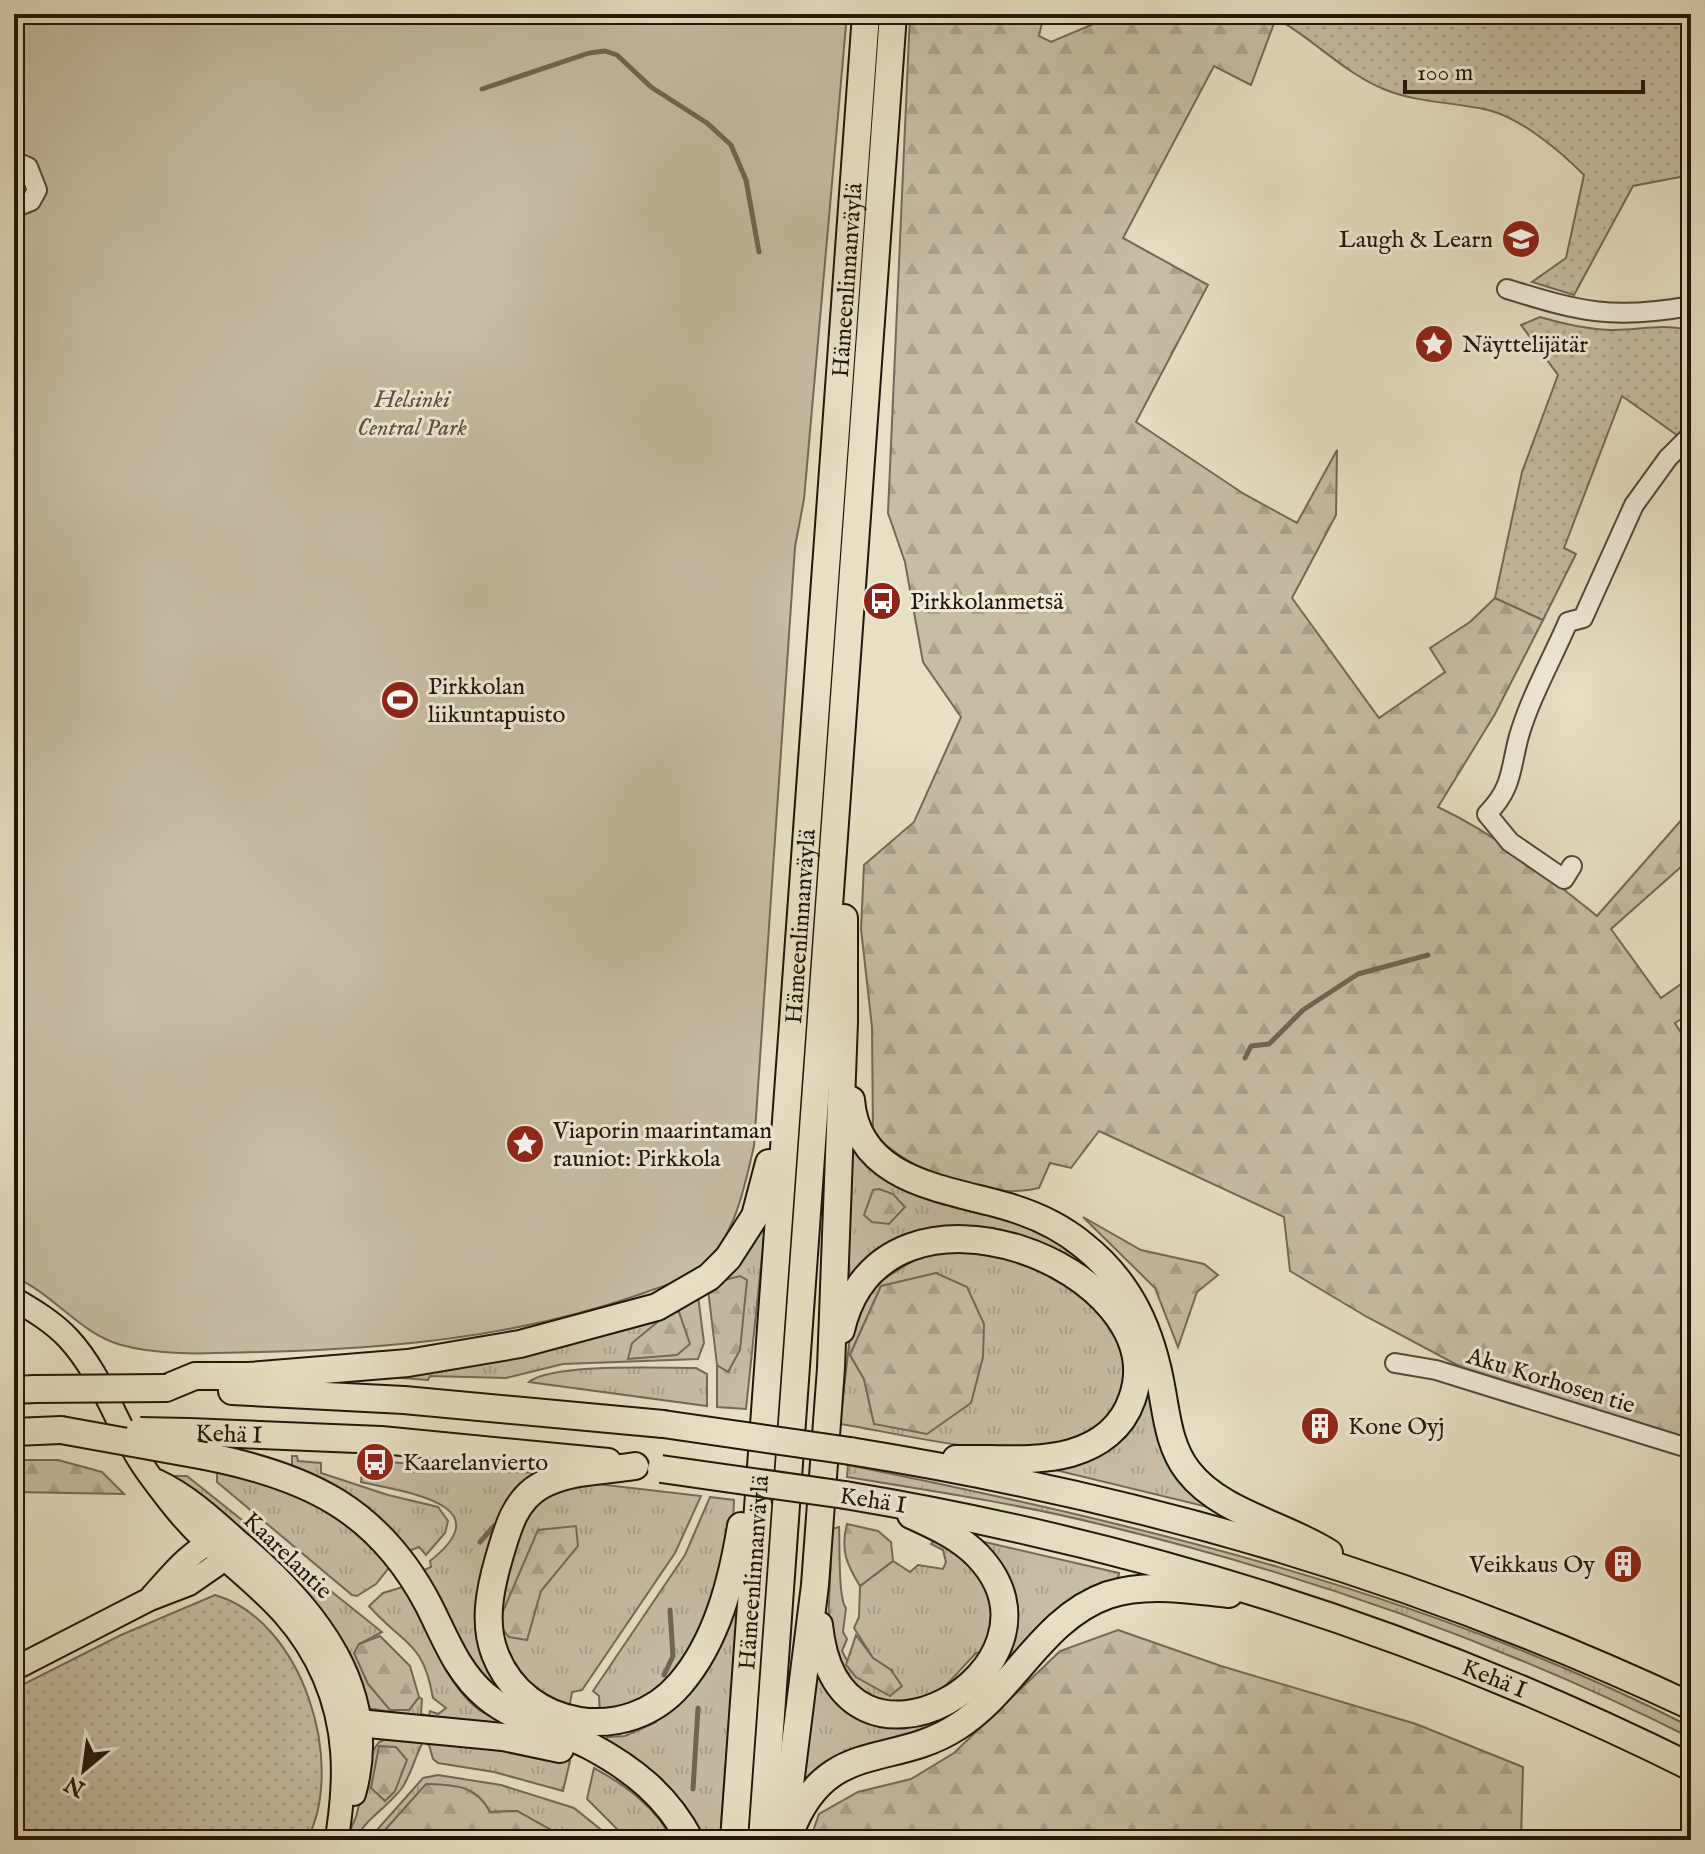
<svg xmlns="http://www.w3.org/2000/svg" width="1705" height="1854" font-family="'IM FELL English',serif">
	<defs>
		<pattern id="grass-tufts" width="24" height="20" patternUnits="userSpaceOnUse" patternTransform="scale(2)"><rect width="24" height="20" fill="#c6bda5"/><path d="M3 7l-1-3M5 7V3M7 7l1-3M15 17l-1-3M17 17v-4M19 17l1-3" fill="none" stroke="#aaa28d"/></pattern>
		<pattern id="forest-firs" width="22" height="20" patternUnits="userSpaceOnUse" patternTransform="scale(2)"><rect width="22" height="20" fill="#c6bda5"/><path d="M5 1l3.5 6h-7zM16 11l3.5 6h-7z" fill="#aaa28d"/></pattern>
		<pattern id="park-dots" width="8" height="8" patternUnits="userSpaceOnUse" patternTransform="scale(2)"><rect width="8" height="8" fill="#c6bda5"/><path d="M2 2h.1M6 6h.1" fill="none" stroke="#aaa28d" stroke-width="1.8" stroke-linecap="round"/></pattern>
	</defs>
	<rect width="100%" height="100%" fill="#e7e0c5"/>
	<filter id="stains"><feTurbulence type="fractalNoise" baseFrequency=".0025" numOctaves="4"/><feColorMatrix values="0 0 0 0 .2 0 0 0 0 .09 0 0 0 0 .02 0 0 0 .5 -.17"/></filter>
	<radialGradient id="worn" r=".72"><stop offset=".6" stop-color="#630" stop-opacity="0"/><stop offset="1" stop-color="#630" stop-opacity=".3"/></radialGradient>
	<!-- grass -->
	<path fill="url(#grass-tufts)" stroke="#746958" stroke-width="2" fill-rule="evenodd" d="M 850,1137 L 1076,1250 L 1132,1315 L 1157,1416 L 1220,1510 L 1047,1468 L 1064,1463 L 1145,1383 L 1076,1267 L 912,1239 C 882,1246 862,1261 846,1288 Z
		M 760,1225 L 765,1228 L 746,1409 L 717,1407 L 717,1365 L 728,1371 L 717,1282 Z
		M 992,1251 C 1012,1258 1038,1263 1055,1274 C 1068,1282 1101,1310 1109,1323 C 1137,1365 1126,1418 1080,1440 C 1023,1467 901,1433 840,1424 L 851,1327 L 865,1291 L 925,1253 ZM 937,1273 L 874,1423 L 864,1379 L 850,1355 L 881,1286 Z
		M 698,1296 L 704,1343 L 698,1359 L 563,1364 L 506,1378 L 430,1376 L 428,1380 L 388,1377 Z
		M 696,1368 L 707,1374 L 707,1406 L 529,1382 C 552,1363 662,1368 696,1368 Z
		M 292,1456 L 297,1456 L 298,1461 L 321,1463 L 321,1473 L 388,1495 L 438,1507 L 448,1521 L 445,1533 L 426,1555 L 419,1547 L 409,1551 C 380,1510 337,1488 292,1469 Z
		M 388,1462 L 548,1474 L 490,1559 L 515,1708 L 474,1670 L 422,1571 L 431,1567 L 430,1561 C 504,1503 402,1492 361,1482 L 363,1465 L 380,1470 Z
		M 848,1465 C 1137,1523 1426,1592 1691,1727 L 1691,1738 C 1506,1645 1305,1574 1103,1525 C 1019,1504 933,1491 847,1477 Z
		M 217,1471 L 290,1490 L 346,1521 L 391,1565 L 376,1584 L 357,1596 L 352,1595 L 217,1482 Z
		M 171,1476 L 187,1476 L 382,1632 L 359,1644 L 409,1710 L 419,1697 L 422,1699 L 421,1714 L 429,1716 L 430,1711 L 438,1714 L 446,1708 L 433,1698 C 423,1640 403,1645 369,1606 L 383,1593 L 406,1586 C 424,1623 448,1692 484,1713 C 498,1721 515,1726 529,1733 L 366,1708 L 321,1612 L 298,1583 Z
		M 597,1484 L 701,1496 L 675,1553 L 582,1690 L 572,1692 L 569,1709 C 536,1701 501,1661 498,1625 C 496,1601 519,1514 538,1499 C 555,1486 576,1485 597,1484 Z
		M 710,1497 L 734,1500 L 733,1523 L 713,1602 L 691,1655 L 656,1694 L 600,1716 L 599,1696 L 593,1691 L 685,1555 Z
		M 839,1527 C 840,1544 838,1599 846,1608 L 843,1632 L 847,1639 L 842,1651 L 856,1677 L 891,1670 L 873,1658 L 854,1628 L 859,1617 L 860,1586 L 893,1561 L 910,1572 L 918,1565 L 943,1569 L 946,1562 L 943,1550 L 931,1544 L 936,1539 L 955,1549 L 986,1582 L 995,1629 L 983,1652 L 976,1653 L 938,1694 L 909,1707 L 852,1691 L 828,1629 L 832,1529 Z
		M 976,1540 L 1119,1573 L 1118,1578 L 975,1704 L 798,1797 L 816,1662 L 822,1676 L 889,1723 L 1007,1647 Z
		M 733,1614 L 737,1617 L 720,1840 L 704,1840 C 682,1794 647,1772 606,1744 L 607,1737 L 625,1736 L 656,1722 L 656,1716 L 727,1616 Z
		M 396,1735 L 570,1761 L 563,1791 L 494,1772 L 438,1763 L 433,1759 L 429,1745 L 423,1742 C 415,1756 412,1773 402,1788 C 388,1807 365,1819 355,1840 L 346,1840 L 356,1817 L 372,1752 L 379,1742 Z
		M 594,1768 C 627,1786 655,1807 673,1840 L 628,1840 L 587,1799 Z
		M 438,1775 L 501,1785 L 574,1808 L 614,1840 L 569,1840 L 517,1811 L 490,1812 L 427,1784 L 376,1840 L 368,1840 L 423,1778 Z"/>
	<!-- forest -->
	<path fill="url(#forest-firs)" stroke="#746958" stroke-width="2" d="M 910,14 L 1044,14 L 1039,36 L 1051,42 L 1117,14 L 1267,14 L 1276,18 L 1251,85 L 1214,66 L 1123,238 L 1208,285 L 1136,422 L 1244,494 L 1297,523 L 1337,450 L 1336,515 L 1292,598 L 1379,718 L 1445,672 L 1430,648 L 1470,622 L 1495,598 L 1543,620 L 1495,714 L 1438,807 C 1497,835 1546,875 1597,916 L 1691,809 L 1691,858 L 1611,929 L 1661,998 L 1691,977 L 1691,1013 L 1675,1023 L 1691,1049 L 1691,1439 L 1461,1367 L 1367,1317 L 1290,1271 L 1284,1217 L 1099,1131 L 1071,1168 L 1050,1163 L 1039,1188 C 987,1201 909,1172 873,1133 L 872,1027 L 861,929 L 864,865 L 914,822 L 961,717 L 923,662 L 905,562 L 888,513 Z
		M 879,1189 L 893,1194 L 905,1207 L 889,1224 L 872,1222 L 864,1215 L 873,1190 Z
		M 1083,1217 L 1141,1250 L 1204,1264 L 1218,1275 L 1197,1292 L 1178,1347 L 1155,1288 Z
		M 936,1273 L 967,1287 L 984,1324 L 983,1357 L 971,1403 L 927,1434 L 874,1424 L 864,1379 L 850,1355 L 881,1286 Z
		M 740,1276 L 747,1280 L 740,1350 L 728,1372 L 717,1365 L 708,1289 L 717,1282 Z
		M 671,1311 L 679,1312 L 690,1344 L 677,1355 L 628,1359 L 632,1343 Z
		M 14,1460 L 58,1460 L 102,1472 L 124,1494 L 14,1492 Z
		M 847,1524 L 878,1531 L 891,1542 L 893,1561 L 860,1586 C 847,1565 840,1550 847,1524 Z
		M 576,1526 L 578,1546 L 541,1591 L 527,1640 L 509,1637 L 498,1623 L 538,1530 Z
		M 1118,1630 L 1221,1666 L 1416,1724 L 1523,1767 L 1521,1840 L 810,1840 L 819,1814 L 858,1792 L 911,1779 L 954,1753 L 1060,1651 Z
		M 856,1635 L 873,1658 L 891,1670 L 902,1686 L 890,1696 L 856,1677 L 846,1665 Z
		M 380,1636 L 410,1666 L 419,1697 L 409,1710 L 390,1710 L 368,1684 L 354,1653 L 359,1644 Z
		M 379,1746 L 396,1747 L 407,1760 L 395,1791 L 385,1801 L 371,1788 Z
		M 426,1784 C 455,1785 476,1785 490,1812 L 517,1811 L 569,1840 L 376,1840 Z"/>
	<!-- park -->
	<path fill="url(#park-dots)" stroke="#746958" stroke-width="2" d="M 1267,14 L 1691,14 L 1691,175 L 1633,186 L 1574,295 L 1532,282 L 1566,258 L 1584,175 C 1560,151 1521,118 1488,110 C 1454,102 1419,103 1386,90 C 1342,73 1310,34 1267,14 Z
		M 1540,317 C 1563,324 1586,329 1610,330 C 1635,331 1662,323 1687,330 L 1691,340 L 1691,445 L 1622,396 L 1564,548 L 1576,554 L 1543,620 L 1495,598 L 1522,472 L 1558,375 L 1521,325 Z
		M 215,1595 C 302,1620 347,1763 307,1840 L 14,1840 L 14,1689 L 121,1635 Z"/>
	<!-- pitch -->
	<path fill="#c6bda5" stroke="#746958" stroke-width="2" d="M 14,14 L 847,14 L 804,499 L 795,547 L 754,1146 C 744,1188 736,1235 702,1266 C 687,1280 660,1287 641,1294 C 519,1337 389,1349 260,1352 C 215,1353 165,1357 121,1345 C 79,1333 53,1293 14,1277 Z"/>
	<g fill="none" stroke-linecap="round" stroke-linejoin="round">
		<!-- stream -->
		<path stroke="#706555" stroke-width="5" d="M 482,89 L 589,53 L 605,51 L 617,55 L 651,87 L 707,123 L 731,145 L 746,180 L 759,252
			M 1245,1058 L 1251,1046 L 1269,1044 L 1303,1010 L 1358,974 L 1428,955
			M 480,1542 L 494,1526
			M 664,1675 L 673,1656 L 670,1610
			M 693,1789 L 698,1708"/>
		<defs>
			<path id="minor" d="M 14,161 L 28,167 L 37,190 L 31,201 L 14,208
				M 1507,289 C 1581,312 1613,320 1691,306
				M 1572,866 L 1564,879 L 1510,842 L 1487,814 C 1513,788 1510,769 1519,736 C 1530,698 1552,659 1568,622 L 1583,618 L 1634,505 L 1668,458 L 1691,435
				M 1395,1363 L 1436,1370 L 1691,1449"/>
			<path id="major" d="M 14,1299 C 33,1310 53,1322 68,1338 C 99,1371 115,1419 138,1458 C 147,1473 159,1488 170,1502 C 222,1570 288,1593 324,1677 C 346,1728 346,1777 338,1831
				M 157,1481 C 189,1496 214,1520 240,1543 C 314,1606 384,1689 354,1794
				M 152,1596 C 171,1575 192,1548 219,1539
				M 14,1669 L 150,1599 L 189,1584 L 225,1559 L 228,1548"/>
			<g id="highway">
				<path d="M 851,1100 C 857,1179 940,1188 1002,1205 C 1031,1213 1060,1226 1083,1245 C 1131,1283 1152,1332 1162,1391 C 1167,1419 1170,1448 1188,1471 C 1220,1513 1286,1525 1329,1553"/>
				<path d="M 841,1330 C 882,1151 1179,1270 1132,1399 C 1122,1428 1099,1445 1071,1453 C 1034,1463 993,1458 956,1459"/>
				<path d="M 166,1388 L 195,1376 L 249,1376 L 408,1363 L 520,1344 L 657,1307 L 709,1277 L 728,1258 L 755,1216 L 769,1163"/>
				<path d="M 14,1390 L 35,1389"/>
				<path d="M 232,1391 L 404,1400 L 663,1424"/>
				<path d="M 14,1432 L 61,1430"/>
				<path id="s1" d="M 189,1432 L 381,1440 L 608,1462"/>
				<path d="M 850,1451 C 1147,1499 1418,1578 1691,1706"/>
				<path d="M 205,1456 C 307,1476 378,1509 428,1604 C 445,1637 457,1672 486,1696 C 517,1722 555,1728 590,1746 C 633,1769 667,1796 690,1840"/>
				<path d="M 635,1466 C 605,1471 567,1470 540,1486 C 514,1501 507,1531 499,1558 C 490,1589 483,1623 495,1654 C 525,1731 628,1745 680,1684 C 717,1641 732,1581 741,1526"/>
				<path id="s2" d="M 845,1495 C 1138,1544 1424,1634 1691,1767"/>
				<path d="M 819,1625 C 838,1811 1084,1667 978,1556 C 960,1537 935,1526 911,1515"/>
				<path d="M 339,1714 L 358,1723 L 503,1737 L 560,1749"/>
				<path d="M 790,1833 C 826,1737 892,1769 957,1727 C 1014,1691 1042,1618 1108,1595 C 1147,1582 1189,1590 1229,1594"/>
				<path id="s3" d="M 734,1840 L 866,14"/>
				<path d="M 762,1840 L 893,14"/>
				<path d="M 783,1840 L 815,1585 L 831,1368 L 844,1022 L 844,918"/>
			</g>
		</defs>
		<!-- minor casing -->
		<use href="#minor" stroke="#53483a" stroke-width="22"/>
		<!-- major casing -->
		<use href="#major" stroke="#22150b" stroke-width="26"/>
		<!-- highway casing -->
		<use href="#highway" stroke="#22150b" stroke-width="30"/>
		<!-- minor -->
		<use href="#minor" stroke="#efebd9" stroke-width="18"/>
		<!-- major -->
		<use href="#major" stroke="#e7e0c5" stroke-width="22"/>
		<!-- highway -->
		<use href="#highway" stroke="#e7e0c5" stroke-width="26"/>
		<defs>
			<path id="highway-bridge" d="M 35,1389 L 166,1388
				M 663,1424 L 850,1451
				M 61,1430 L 205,1456
				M 140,1431 L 189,1432
				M 661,1469 L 845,1495"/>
		</defs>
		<!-- highway-bridge casing -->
		<use href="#highway-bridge" stroke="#22150b" stroke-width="30" stroke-linecap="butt"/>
		<!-- highway-bridge -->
		<use href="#highway-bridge" stroke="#e7e0c5" stroke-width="26"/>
	</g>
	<!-- icons -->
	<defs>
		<symbol id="school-disc" viewBox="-11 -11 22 22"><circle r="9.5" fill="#8f2418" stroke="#efebd9"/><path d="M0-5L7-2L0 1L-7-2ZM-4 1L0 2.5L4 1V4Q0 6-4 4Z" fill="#fff"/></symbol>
		<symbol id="sight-disc" viewBox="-11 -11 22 22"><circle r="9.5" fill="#8f2418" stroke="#efebd9"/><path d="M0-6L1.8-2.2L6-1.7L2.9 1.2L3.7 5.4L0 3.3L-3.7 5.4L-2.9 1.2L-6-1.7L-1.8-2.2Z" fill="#fff"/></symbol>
		<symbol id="bus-disc" viewBox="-11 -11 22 22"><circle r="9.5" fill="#8f2418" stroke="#efebd9"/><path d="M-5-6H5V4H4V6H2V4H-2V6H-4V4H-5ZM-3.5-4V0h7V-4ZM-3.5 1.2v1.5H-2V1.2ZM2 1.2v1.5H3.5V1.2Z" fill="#fff"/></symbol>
		<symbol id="stadium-disc" viewBox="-11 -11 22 22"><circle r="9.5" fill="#8f2418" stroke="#efebd9"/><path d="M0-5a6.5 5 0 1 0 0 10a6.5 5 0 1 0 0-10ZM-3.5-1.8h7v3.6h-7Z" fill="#fff"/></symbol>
		<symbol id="building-disc" viewBox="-11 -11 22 22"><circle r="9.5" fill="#8f2418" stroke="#efebd9"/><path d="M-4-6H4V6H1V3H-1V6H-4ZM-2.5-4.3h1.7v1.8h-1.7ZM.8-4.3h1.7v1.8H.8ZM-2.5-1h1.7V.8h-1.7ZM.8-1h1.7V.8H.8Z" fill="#fff"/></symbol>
	</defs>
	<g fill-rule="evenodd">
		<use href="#school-disc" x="1499" y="217" width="44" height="44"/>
		<use href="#sight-disc" x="1412" y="322" width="44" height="44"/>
		<use href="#bus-disc" x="860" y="579" width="44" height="44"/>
		<use href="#stadium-disc" x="378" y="678" width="44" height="44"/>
		<use href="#sight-disc" x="503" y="1122" width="44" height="44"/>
		<use href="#building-disc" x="1298" y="1404" width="44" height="44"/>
		<use href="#bus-disc" x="353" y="1440" width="44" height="44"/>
		<use href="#building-disc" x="1601" y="1542" width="44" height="44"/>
	</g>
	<g text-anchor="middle" stroke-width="6" stroke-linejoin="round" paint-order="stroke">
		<!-- poi labels -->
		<g font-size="24" fill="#22150b" stroke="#efebd9" text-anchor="start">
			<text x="1493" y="247" text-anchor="end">Laugh &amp; Learn</text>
			<text x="1462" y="352">Näyttelijätär</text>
			<text x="910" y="609">Pirkkolanmetsä</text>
			<text x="428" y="694">Pirkkolan<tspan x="428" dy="28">liikuntapuisto</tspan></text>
			<text x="553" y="1138">Viaporin maarintaman<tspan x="553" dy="28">rauniot: Pirkkola</tspan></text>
			<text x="1348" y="1434">Kone Oyj</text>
			<text x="403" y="1470">Kaarelanvierto</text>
			<text x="1595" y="1572" text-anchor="end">Veikkaus Oy</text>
		</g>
		<!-- street labels -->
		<g font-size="24" fill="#22150b" stroke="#efebd9">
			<text dy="8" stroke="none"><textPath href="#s3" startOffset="1564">Hämeenlinnanväylä</textPath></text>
			<text dy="8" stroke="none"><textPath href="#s3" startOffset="916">Hämeenlinnanväylä</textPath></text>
			<text transform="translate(1551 1380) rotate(17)" y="8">Aku Korhosen tie</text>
			<text dy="8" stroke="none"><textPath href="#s1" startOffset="40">Kehä I</textPath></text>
			<text transform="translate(873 1500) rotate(9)" y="8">Kehä I</text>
			<text transform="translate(288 1555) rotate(44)" y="8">Kaarelantie</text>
			<text dy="8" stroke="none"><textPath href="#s3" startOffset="268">Hämeenlinnanväylä</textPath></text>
			<text dy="8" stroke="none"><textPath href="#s2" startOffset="676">Kehä I</textPath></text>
		</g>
		<!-- park labels -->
		<g font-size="24" font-style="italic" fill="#5b5041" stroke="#efebd9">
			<text x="412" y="407">Helsinki<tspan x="412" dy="28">Central Park</tspan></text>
		</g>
	</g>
	<!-- margin -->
	<rect width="1705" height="1854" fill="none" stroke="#e7e0c5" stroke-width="48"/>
	<rect x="16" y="16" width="1673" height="1822" fill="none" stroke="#22150b" stroke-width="4"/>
	<rect x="24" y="24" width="1657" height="1806" fill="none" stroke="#22150b" stroke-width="2"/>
	<!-- north arrow -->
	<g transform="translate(84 1770) rotate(209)" stroke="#efebd9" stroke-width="6" paint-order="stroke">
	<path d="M0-6L14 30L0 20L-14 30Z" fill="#22150b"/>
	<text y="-12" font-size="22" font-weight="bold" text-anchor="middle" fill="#22150b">N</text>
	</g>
	<!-- scale -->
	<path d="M1405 80v12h238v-12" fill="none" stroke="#22150b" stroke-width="4"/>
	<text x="1417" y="80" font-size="24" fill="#22150b" stroke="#efebd9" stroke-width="6" paint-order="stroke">100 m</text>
	<rect width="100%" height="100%" filter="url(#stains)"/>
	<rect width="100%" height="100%" fill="url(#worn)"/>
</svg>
